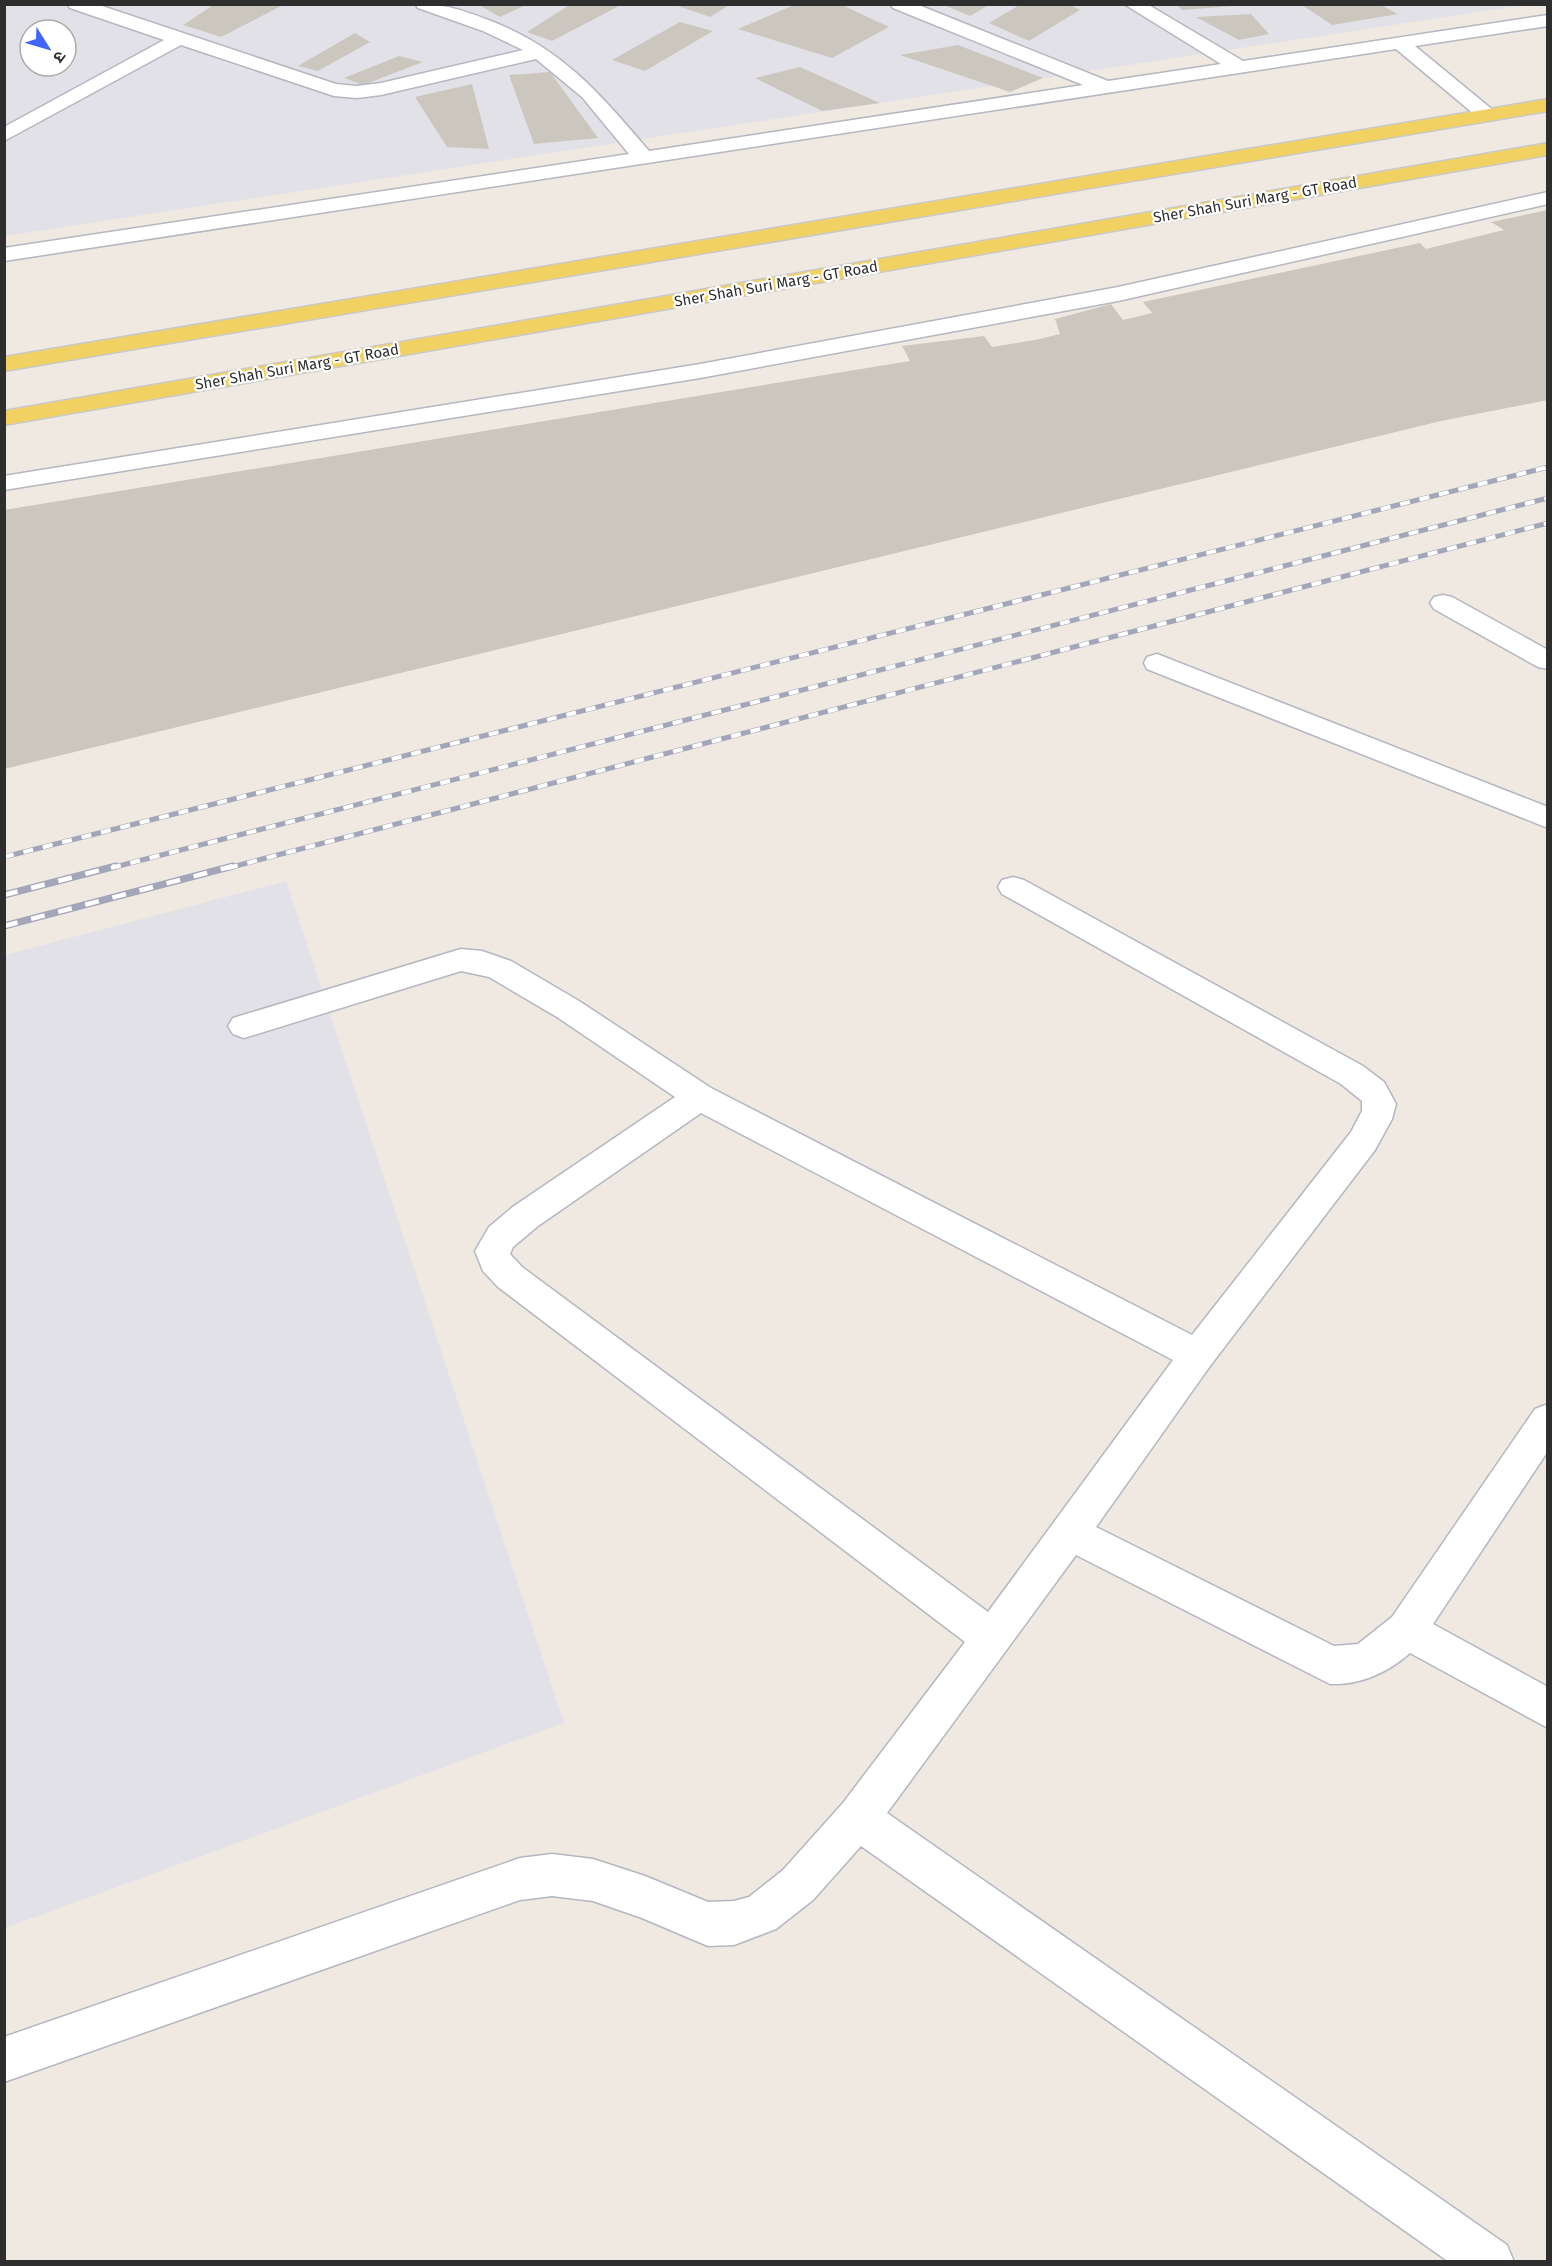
<svg xmlns="http://www.w3.org/2000/svg" width="1552" height="2266" font-family="'Fira Sans','Noto Sans Devanagari',sans-serif">
	<rect width="100%" height="100%" fill="#efe9e1"/>
	<!-- industrial -->
	<path fill="#e3e1e8" fill-rule="evenodd" d="M 5,5 L 1524,5 L 5,236 ZM 30,30 L 66,30 L 66,66 L 30,66 Z
		M 286,881 L 564,1723 L 5,1928 L 5,955 Z"/>
	<!-- building -->
	<path fill="#cbc7bf" d="M 215,4 L 285,4 L 221,37 L 183,25 Z
		M 484,4 L 528,4 L 500,17 L 481,6 Z
		M 571,4 L 623,4 L 552,41 L 527,32 Z
		M 672,4 L 731,4 L 710,17 Z
		M 796,4 L 840,4 L 889,27 L 832,58 L 738,29 Z
		M 1021,4 L 1069,4 L 1080,10 L 1029,41 L 989,23 Z
		M 1176,4 L 1234,4 L 1234,6 L 1182,10 Z
		M 944,5 L 989,5 L 970,16 Z
		M 1302,5 L 1381,5 L 1398,14 L 1332,25 Z
		M 1251,14 L 1269,34 L 1239,40 L 1196,17 Z
		M 680,22 L 713,31 L 645,71 L 612,60 Z
		M 355,33 L 370,42 L 318,71 L 298,66 Z
		M 958,45 L 1043,78 L 1010,92 L 900,55 Z
		M 399,56 L 423,62 L 363,85 L 344,78 Z
		M 800,67 L 880,103 L 822,111 L 755,78 Z
		M 550,72 L 598,138 L 534,144 L 509,75 Z
		M 472,84 L 489,149 L 447,147 L 415,97 Z
		M 1548,210 L 1548,400 L 1441,421 L 4,769 L 4,510 L 910,361 L 902,346 L 984,336 L 992,347 L 1035,340 L 1060,334 L 1055,319 L 1111,304 L 1123,320 L 1152,313 L 1143,302 L 1420,243 L 1426,249 L 1504,230 L 1491,222 Z"/>
	<g fill="none" stroke-linecap="round" stroke-linejoin="round">
		<defs>
			<path id="street" d="M 67,4 L 96,4 L 336,84 L 357,86 L 381,83 L 523,50 L 483,31 L 418,8 L 415,4 C 446,4 462,10 491,21 C 563,49 600,94 649,151 L 1083,85 L 893,8 L 890,4 L 916,4 L 1108,81 L 1221,64 L 1124,4 L 1147,4 L 1243,61 L 1548,15 L 1548,26 L 1415,46 L 1494,111 L 1497,115 L 1494,119 L 1480,119 L 1396,49 L 4,261 L 4,248 L 629,154 L 582,97 L 536,59 L 381,95 L 357,98 L 334,96 L 181,45 L 4,141 L 4,127 L 164,40 L 70,8 Z
				M 1548,192 L 1548,204 L 1118,301 L 700,378 L 4,490 L 4,476 L 700,364 L 1118,287 Z
				M 1443,595 L 1452,597 L 1548,650 L 1548,669 L 1538,667 L 1434,609 L 1430,603 L 1434,597 Z
				M 1157,654 L 1548,807 L 1548,828 L 1147,669 L 1144,663 L 1147,657 Z
				M 1013,877 L 1024,880 L 1363,1066 L 1384,1082 L 1396,1104 L 1392,1119 L 1375,1150 L 1210,1366 L 1096,1527 L 1334,1646 L 1358,1644 L 1392,1617 L 1535,1409 L 1548,1404 L 1548,1451 L 1433,1624 L 1548,1687 L 1548,1728 L 1410,1653 C 1387,1673 1360,1685 1330,1684 L 1076,1555 L 887,1813 L 1507,2245 L 1514,2262 L 1449,2262 L 861,1846 L 813,1900 L 776,1929 L 734,1945 L 708,1946 L 642,1918 L 593,1901 L 552,1896 L 520,1900 L 4,2082 L 4,2037 L 520,1858 L 552,1854 L 593,1859 L 645,1876 L 708,1902 L 734,1901 L 749,1897 L 783,1870 L 843,1803 L 965,1642 L 498,1287 L 483,1271 L 475,1251 L 489,1227 L 514,1206 L 675,1097 L 557,1017 L 489,977 L 461,971 L 244,1038 L 233,1034 L 228,1026 L 233,1018 L 461,949 L 482,951 L 511,961 L 579,1001 L 711,1088 L 1192,1335 L 1351,1132 L 1362,1111 L 1362,1101 L 1341,1084 L 1002,894 L 998,887 L 1002,880 ZM 701,1113 L 1173,1360 L 988,1612 L 522,1267 L 510,1254 L 513,1247 L 538,1226 Z"/>
			<path id="primary" d="M 1548,99 L 1548,111 L 4,371 L 4,357 Z
				M 1548,143 L 1548,155 L 4,425 L 4,411 Z"/>
		</defs>
		<!-- street casing -->
		<use href="#street" stroke="#b4b7c1" stroke-width="3"/>
		<!-- primary casing -->
		<use href="#primary" stroke="#c9c9c9" stroke-width="3"/>
		<!-- street -->
		<use href="#street" fill="#fff" fill-rule="evenodd"/>
		<!-- primary -->
		<use href="#primary" fill="#f2d163" fill-rule="evenodd"/>
		<defs>
			<path id="rail-far1" d="M 4,857 L 1548,467
				M 111,868 L 1548,498
				M 228,868 L 1548,523"/>
			<path id="rail" d="M 4,895 L 116,866
				M 4,926 L 233,866"/>
		</defs>
		<!-- rail-far1 casing -->
		<use href="#rail-far1" stroke="#a3a6b8" stroke-width="5"/>
		<!-- rail casing -->
		<use href="#rail" stroke="#a3a6b8" stroke-width="7"/>
		<!-- rail-far1 -->
		<use href="#rail-far1" stroke="#fff" stroke-width="4" stroke-dasharray="10" stroke-linecap="butt"/>
		<!-- rail -->
		<use href="#rail" stroke="#fff" stroke-width="4.5" stroke-dasharray="14" stroke-linecap="butt"/>
	</g>
	<g text-anchor="middle" stroke-width="4.5" stroke-linejoin="round" paint-order="stroke">
		<!-- far-street labels -->
		<g font-size="15" fill="#2e2e2e" stroke="#fff">
			<text transform="translate(1255 200) rotate(-10)" y="5">Sher Shah Suri Marg - GT Road</text>
			<text transform="translate(776 284) rotate(-10)" y="5">Sher Shah Suri Marg - GT Road</text>
			<text transform="translate(297 367) rotate(-10)" y="5">Sher Shah Suri Marg - GT Road</text>
		</g>
	</g>
	<!-- border -->
	<rect width="1552" height="2266" fill="none" stroke="#2e2e2e" stroke-width="12"/>
	<!-- north arrow -->
	<g transform="translate(48 48) rotate(127)"><circle r="28" fill="#ffffff" stroke="#ababab" stroke-width="1.5"/>
	<path d="M0-4.5L10 22L0 15L-10 22Z" fill="#4264fb"/>
	<text y="-9" font-size="16" font-weight="bold" text-anchor="middle" fill="#2e2e2e">उ</text>
	</g>
</svg>
